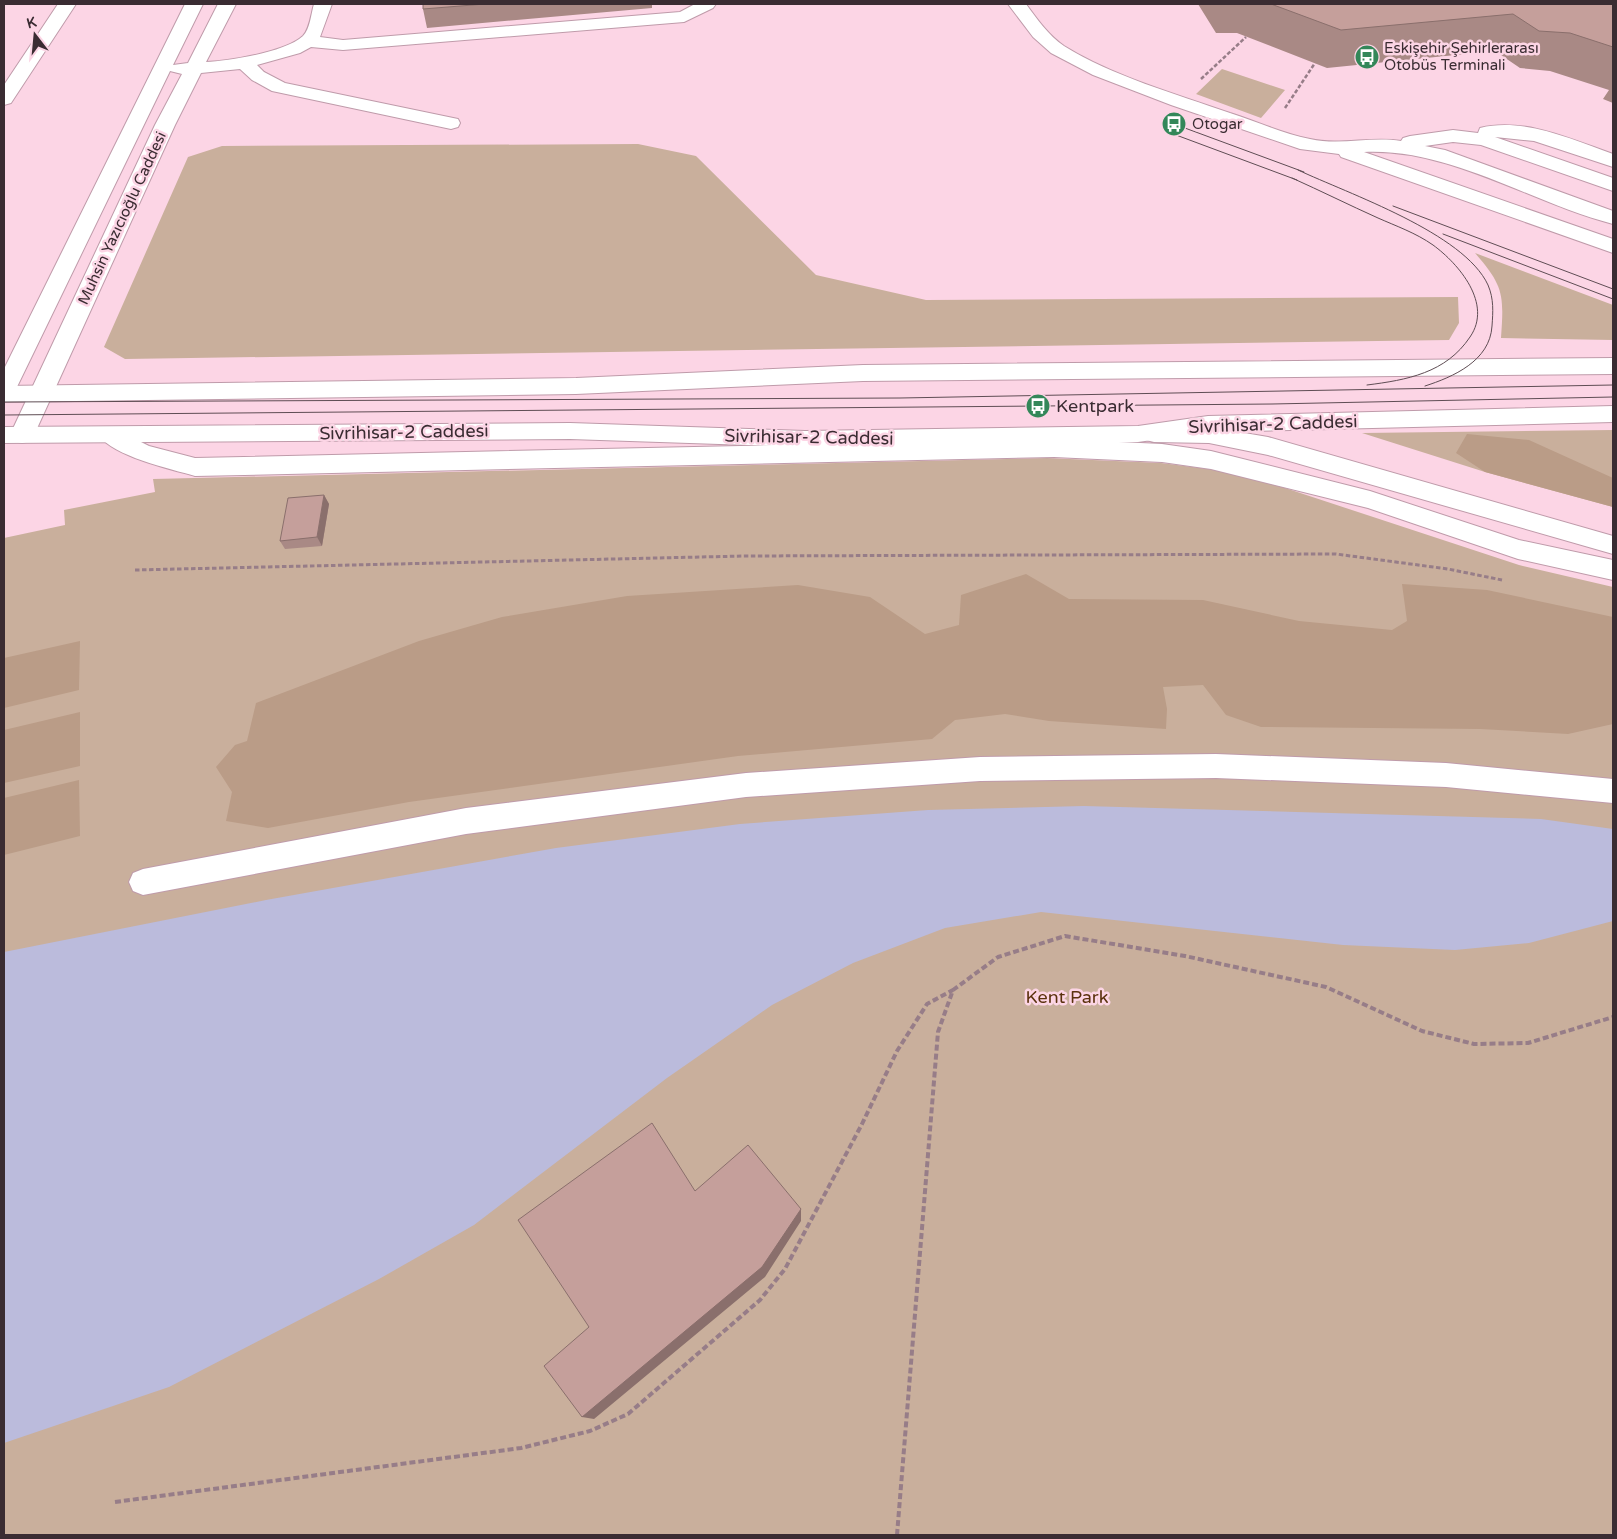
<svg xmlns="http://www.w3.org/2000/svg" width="1617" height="1539" font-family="'Varela Round',sans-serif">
	<rect width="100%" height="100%" fill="#fcd5e5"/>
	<!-- green -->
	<path fill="#c9af9c" d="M 1222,69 L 1285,90 L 1261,118 L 1196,94 Z
		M 638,144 L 696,156 L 816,275 L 926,300 L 1458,297 L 1459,323 L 1449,340 L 125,359 L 104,347 L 188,157 L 222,146 Z
		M 1475,253 L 1613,305 L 1613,340 L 1501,338 C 1504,295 1504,286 1475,253 Z
		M 1613,430 L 1613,507 L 1485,472 L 1362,433 Z
		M 1047,458 L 1161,463 L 1216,470 L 1282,487 L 1519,565 L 1613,587 L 1613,1535 L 4,1535 L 4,538 L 65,525 L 64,510 L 155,492 L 153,479 Z"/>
	<!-- forest -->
	<path fill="#ba9c87" d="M 1467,434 L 1529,440 L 1613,478 L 1613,507 L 1485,472 L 1456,453 Z
		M 1026,574 L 1069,599 L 1203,600 L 1299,621 L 1392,630 L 1407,621 L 1402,584 L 1487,590 L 1613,617 L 1613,724 L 1568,734 L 1480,729 L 1261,727 L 1226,715 L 1203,685 L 1163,687 L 1167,709 L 1166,729 L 1049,721 L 1005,714 L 955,720 L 932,739 L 738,756 L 409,802 L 268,828 L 226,821 L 232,792 L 216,767 L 235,745 L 247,741 L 256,703 L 419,641 L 502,617 L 627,596 L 798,585 L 870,597 L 925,634 L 959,625 L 961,595 Z
		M 80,641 L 79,690 L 4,708 L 4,658 Z
		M 80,712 L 80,766 L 4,783 L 4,730 Z
		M 79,780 L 80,836 L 4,855 L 4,798 Z"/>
	<!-- water -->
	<path fill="#bbbbdc" d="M 1084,806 L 1541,819 L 1613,829 L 1613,921 L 1529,943 L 1455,950 L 1343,945 L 1041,912 L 945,928 L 853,963 L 772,1005 L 667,1078 L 474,1225 L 379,1279 L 169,1387 L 4,1443 L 4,952 L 266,900 L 556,848 L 740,824 L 928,810 Z"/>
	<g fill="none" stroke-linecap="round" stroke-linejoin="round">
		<defs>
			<path id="minor" d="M 58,4 L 76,4 L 11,103 L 4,105 L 4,85 Z
				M 185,4 L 203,4 L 173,65 L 188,63 L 218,4 L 236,4 L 206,62 C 229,61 286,52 303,36 C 310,29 311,14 314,4 L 332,4 L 320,37 L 343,40 L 680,12 L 695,4 L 716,4 L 713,8 L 684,22 L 343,50 L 311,47 L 300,53 L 257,65 L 264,72 L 285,83 L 458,119 L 460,123 L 458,127 L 451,129 L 272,91 L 252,80 L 240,69 L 201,73 L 175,125 L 34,435 L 30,441 L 22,443 L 14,441 L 10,435 L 155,125 L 182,74 L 170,71 L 15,391 L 12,397 L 4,399 L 4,369 Z
				M 1008,4 L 1026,4 C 1037,19 1048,35 1064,46 C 1112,76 1176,94 1230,113 C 1256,121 1283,134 1310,139 C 1340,146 1371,136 1401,141 L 1403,138 L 1410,136 L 1453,130 L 1478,133 L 1480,128 C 1524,117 1573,140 1613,154 L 1613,167 L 1534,141 L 1495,137 L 1613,178 L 1613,191 L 1481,145 L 1453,142 L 1425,146 L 1445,150 L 1613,211 L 1613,224 C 1531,203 1451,148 1364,152 L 1613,239 L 1613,253 L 1341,157 L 1339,154 L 1300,149 L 1171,105 L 1093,75 L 1051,53 L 1033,37 Z
				M 1154,426 L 1209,427 L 1268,437 L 1613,536 L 1613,554 L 1268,455 L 1209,443 L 1154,442 L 1146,440 L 1142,434 L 1146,428 Z
				M 111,427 L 149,446 L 195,458 L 1054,439 L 1162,444 L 1211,451 L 1370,491 L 1519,540 L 1613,560 L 1613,580 L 1518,559 L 1368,508 L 1211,469 L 1162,462 L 1054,457 L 195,476 C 171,469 112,456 99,435 L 103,429 Z
				M 1216,754 L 1446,763 L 1613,779 L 1613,803 L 1446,787 L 1216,778 L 980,781 L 746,797 L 466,834 L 143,895 L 133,891 L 129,882 L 133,873 L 143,869 L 466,808 L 746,773 L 980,757 Z"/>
			<path id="major" d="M 1613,358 L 1613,374 L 863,381 L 576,394 L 4,402 L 4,386 L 576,378 L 863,365 Z
				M 1613,406 L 1613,422 L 1208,432 L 1138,442 L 805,447 L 570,439 L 4,443 L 4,427 L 570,423 L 805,431 L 1138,426 L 1208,416 Z"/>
		</defs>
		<!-- minor casing -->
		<use href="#minor" stroke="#bf9baa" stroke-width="2"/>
		<!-- major casing -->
		<use href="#major" stroke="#bf9baa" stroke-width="2"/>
		<!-- path-far2 -->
		<path stroke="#977d88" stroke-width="2.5" stroke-dasharray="4 2" stroke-linecap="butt" d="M 1201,79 L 1246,37
			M 1285,108 L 1315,63"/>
		<!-- path-far1 -->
		<path stroke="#977d88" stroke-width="3" stroke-dasharray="4.5 2.5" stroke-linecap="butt" d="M 135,570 L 744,556 L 1336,554 L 1448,569 L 1502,580"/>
		<!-- path -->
		<path stroke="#977d88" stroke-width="4" stroke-dasharray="6 3" stroke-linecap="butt" d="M 115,1502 L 521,1448 L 590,1431 L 628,1414 L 760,1300 L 785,1269 L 862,1124 L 897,1051 L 927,1004 L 953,990
			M 897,1535 L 938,1032 L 953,990 L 998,957 L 1065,936 L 1185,956 L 1326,987 L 1422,1031 L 1474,1044 L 1528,1043 L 1613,1017"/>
		<!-- minor -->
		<use href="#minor" fill="#fff" fill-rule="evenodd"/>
		<!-- major -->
		<use href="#major" fill="#fff" fill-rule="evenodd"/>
		<!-- tram -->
		<path stroke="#5f4d54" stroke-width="1" d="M 1174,124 L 1304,172
			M 1168,132 L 1297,180
			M 1298,170 C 1349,194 1464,233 1488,285 C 1494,299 1493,312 1492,326 C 1490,361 1453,377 1425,386
			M 1292,178 C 1321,191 1349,205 1378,218 C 1396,226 1416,233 1433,245 C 1459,264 1493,304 1470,337 C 1446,373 1407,380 1367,385
			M 1393,206 L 1613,289
			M 1443,234 L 1613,299
			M 4,402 L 900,398 L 1613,385
			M 4,415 L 1272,404 L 1613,397"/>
	</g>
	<!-- wall -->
	<path fill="#a98985" d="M 423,4 L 652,4 L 652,8 L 427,28 L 423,9 Z
		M 1198,4 L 1613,4 L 1613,103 L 1603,99 L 1609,90 L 1550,71 L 1520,68 L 1495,51 L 1327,68 L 1237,33 L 1216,33 Z
		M 324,495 L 329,504 L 322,546 L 285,549 L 280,541 Z"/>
	<!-- shaded-wall -->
	<path fill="#8a6f6c" d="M 324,495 L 329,504 L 322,546 L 317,537 Z
		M 801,1209 L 801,1221 L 765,1277 L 594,1419 L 582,1417 Z"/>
	<!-- building -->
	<path fill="#c59f9b" stroke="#8a6f6c" d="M 423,4 L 485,4 L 423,9 Z
		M 1271,4 L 1613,4 L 1613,47 L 1570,33 L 1539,31 L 1513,14 L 1341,30 Z
		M 324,495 L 317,537 L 280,541 L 288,498 Z
		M 652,1123 L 695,1191 L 748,1145 L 801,1209 L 762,1267 L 582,1417 L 544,1366 L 589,1327 L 518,1220 Z"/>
	<!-- icons -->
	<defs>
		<symbol id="bus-disc" viewBox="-11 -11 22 22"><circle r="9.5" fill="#338759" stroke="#fcd5e5"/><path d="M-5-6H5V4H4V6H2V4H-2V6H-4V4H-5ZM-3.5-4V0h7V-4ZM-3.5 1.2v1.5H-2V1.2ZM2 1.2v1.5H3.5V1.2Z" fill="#fff"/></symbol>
	</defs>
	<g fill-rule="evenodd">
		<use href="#bus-disc" x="1353" y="43" width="28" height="28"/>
		<use href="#bus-disc" x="1160" y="110" width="28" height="28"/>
		<use href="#bus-disc" x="1024" y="392" width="28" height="28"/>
	</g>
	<g text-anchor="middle" stroke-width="5" stroke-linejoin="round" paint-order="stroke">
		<!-- far-poi labels -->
		<g font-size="15" fill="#3a2c32" stroke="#fcd5e5" text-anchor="start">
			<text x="1384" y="53">Eskişehir Şehirlerarası<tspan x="1384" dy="17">Otobüs Terminali</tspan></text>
			<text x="1192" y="129">Otogar</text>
		</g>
		<!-- far-street labels -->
		<g font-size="15" fill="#3a2c32" stroke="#fcd5e5">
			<text transform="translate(122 218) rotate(-65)" y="5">Muhsin Yazıcıoğlu Caddesi</text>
		</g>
		<!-- poi labels -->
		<g font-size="18" fill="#3a2c32" stroke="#fcd5e5" text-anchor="start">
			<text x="1056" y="412">Kentpark</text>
		</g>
		<!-- street labels -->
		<g font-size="18" fill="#3a2c32" stroke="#fcd5e5">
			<text transform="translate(1273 424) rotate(-2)" y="6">Sivrihisar-2 Caddesi</text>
			<text transform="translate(404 432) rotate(-1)" y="6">Sivrihisar-2 Caddesi</text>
			<text transform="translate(809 437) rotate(1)" y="6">Sivrihisar-2 Caddesi</text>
		</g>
		<!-- park labels -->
		<g font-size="18" fill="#5a310d" stroke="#fcd5e5">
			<text x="1067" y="1003">Kent Park</text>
		</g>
	</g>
	<!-- border -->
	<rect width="1617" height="1539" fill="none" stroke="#3a2c32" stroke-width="10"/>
	<!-- north arrow -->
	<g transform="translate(35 35) rotate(344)" stroke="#fcd5e5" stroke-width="4" paint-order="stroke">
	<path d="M0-4L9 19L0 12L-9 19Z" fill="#3a2c32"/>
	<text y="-8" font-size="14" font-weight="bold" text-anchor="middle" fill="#3a2c32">K</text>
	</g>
</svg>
